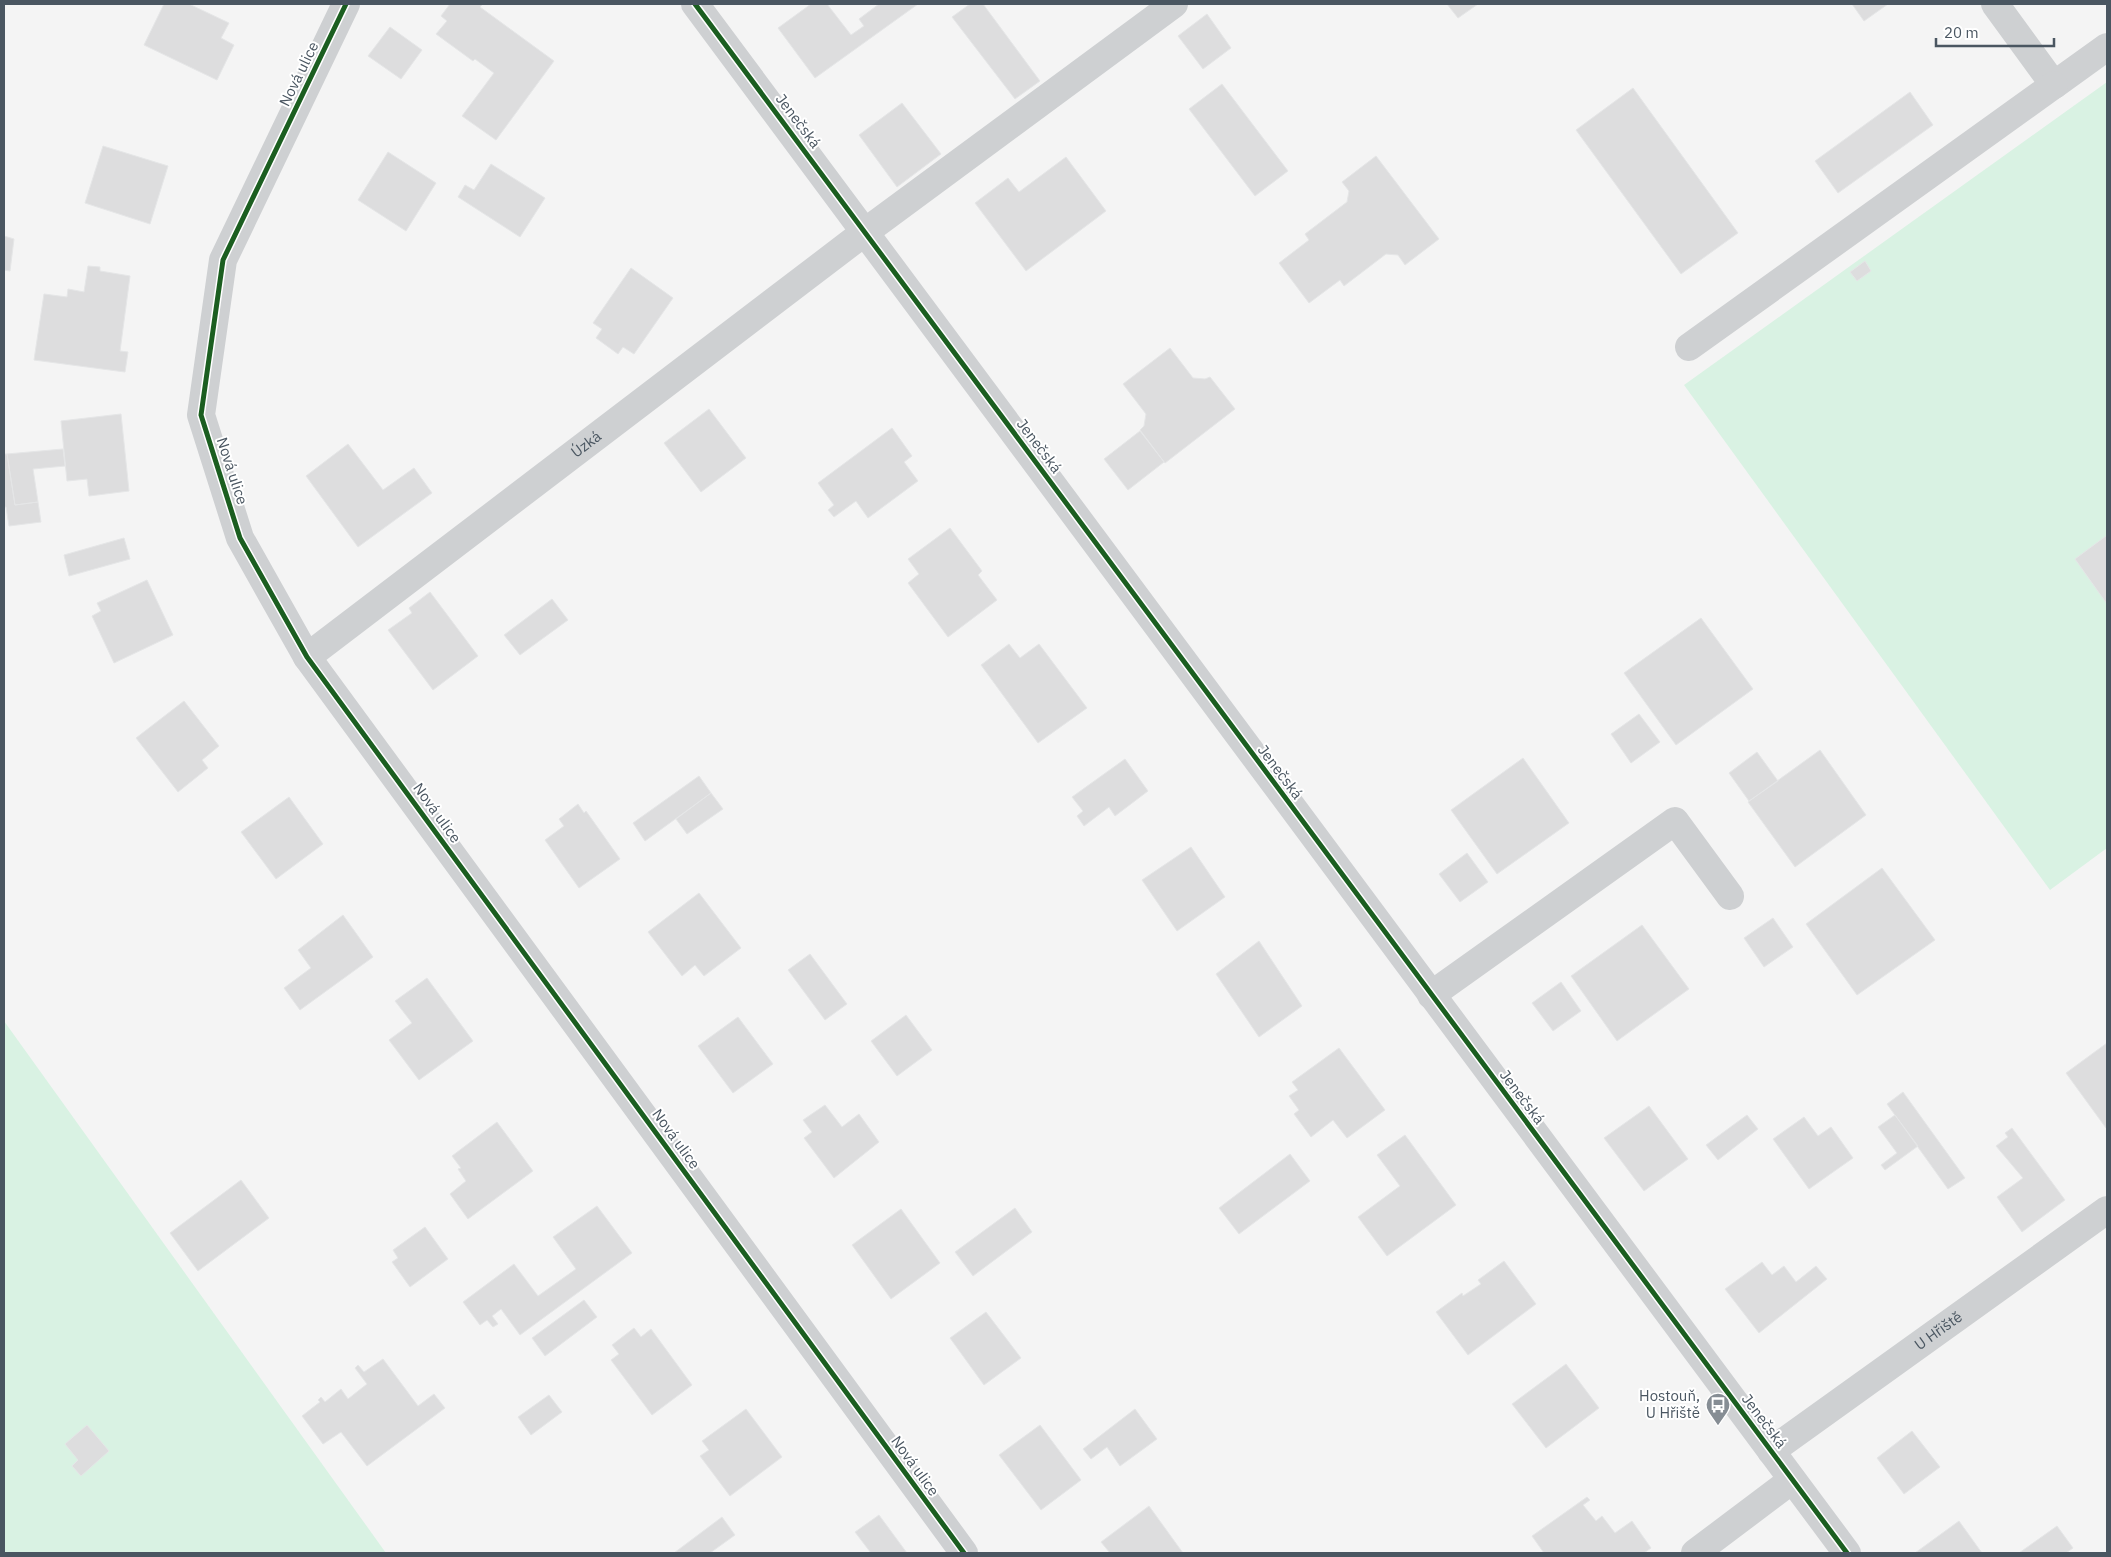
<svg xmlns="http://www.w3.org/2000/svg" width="2111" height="1557" font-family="'IBM Plex Sans',sans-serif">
	<rect width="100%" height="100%" fill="#f4f4f4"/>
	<!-- green -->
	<path fill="#d9f2e3" d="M 2107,82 L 2107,848 L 2050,890 L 1684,385 Z
		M 4,1021 L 386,1553 L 4,1553 Z"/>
	<!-- building -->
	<path fill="#ddddde" stroke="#e5e6e7" d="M 164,4 L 189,4 L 229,23 L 221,38 L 234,45 L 217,80 L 144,45 Z
		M 450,4 L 483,4 L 480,7 L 554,61 L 496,140 L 462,116 L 494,73 L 475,59 L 473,61 L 436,34 L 447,21 L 441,16 Z
		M 811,4 L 827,4 L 851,35 L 864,26 L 859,19 L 879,4 L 918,4 L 815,78 L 778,28 Z
		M 970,4 L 983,4 L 1040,81 L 1015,99 L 952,17 Z
		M 1447,4 L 1478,4 L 1458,18 Z
		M 1852,4 L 1888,4 L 1864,21 Z
		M 1207,14 L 1231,48 L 1203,69 L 1178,36 Z
		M 390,27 L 422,50 L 401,79 L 368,56 Z
		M 1222,84 L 1288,171 L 1255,196 L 1189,109 Z
		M 1633,88 L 1738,233 L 1681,274 L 1576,130 Z
		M 1910,92 L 1933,125 L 1838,193 L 1815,161 Z
		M 902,103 L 941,154 L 897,187 L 859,135 Z
		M 103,146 L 168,166 L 150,224 L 85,203 Z
		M 388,152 L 436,183 L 406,231 L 358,200 Z
		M 1376,156 L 1439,239 L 1405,265 L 1398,255 L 1386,254 L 1344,286 L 1340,280 L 1309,303 L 1279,263 L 1309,240 L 1305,234 L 1347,202 L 1349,191 L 1342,182 Z
		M 1066,157 L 1106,211 L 1026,271 L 975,203 L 1008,178 L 1019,192 Z
		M 491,164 L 545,198 L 520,237 L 458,197 L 465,185 L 474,190 Z
		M 4,236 L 14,239 L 10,271 L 4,270 Z
		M 1865,261 L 1871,271 L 1857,281 L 1850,272 Z
		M 88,266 L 100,267 L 100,271 L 130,276 L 120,351 L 128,352 L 125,372 L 34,360 L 44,294 L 67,297 L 68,289 L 84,292 Z
		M 631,268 L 673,298 L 634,354 L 623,347 L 618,354 L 596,338 L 602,329 L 593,323 Z
		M 1170,348 L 1193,378 L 1205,379 L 1210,377 L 1235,409 L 1165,463 L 1140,430 L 1144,426 L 1146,414 L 1123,384 Z
		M 709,409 L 746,458 L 701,492 L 664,443 Z
		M 121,414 L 129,491 L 89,496 L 87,479 L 67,481 L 61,421 Z
		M 892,428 L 912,456 L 904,462 L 918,481 L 868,518 L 856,501 L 834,517 L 828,510 L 834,505 L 818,483 Z
		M 1140,431 L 1164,462 L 1128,490 L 1104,459 Z
		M 348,444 L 383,490 L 414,468 L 432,493 L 358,547 L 306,476 Z
		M 63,449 L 65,466 L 33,469 L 38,502 L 15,505 L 7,454 Z
		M 4,454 L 7,454 L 15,505 L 38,502 L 41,522 L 9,526 L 6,507 L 4,507 Z
		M 950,528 L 982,571 L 978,575 L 997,600 L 948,637 L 908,583 L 919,574 L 908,559 Z
		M 2106,536 L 2107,539 L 2107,604 L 2075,559 Z
		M 124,538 L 130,559 L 69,576 L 64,555 Z
		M 147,580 L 173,635 L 114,663 L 92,616 L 101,611 L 97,603 Z
		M 430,592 L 478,656 L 433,690 L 388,630 L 412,613 L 409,608 Z
		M 552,599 L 568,620 L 520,655 L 504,635 Z
		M 1701,618 L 1753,689 L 1676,745 L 1624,673 Z
		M 1009,644 L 1020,658 L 1039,644 L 1087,708 L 1038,743 L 981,665 Z
		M 184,701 L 219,746 L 202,760 L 208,768 L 178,792 L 136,738 Z
		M 1639,714 L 1660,742 L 1631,763 L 1611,734 Z
		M 1820,750 L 1866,815 L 1795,867 L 1748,802 Z
		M 1757,752 L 1778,781 L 1749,801 L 1729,773 Z
		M 1523,758 L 1569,823 L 1497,874 L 1451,810 Z
		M 1125,759 L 1148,791 L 1115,816 L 1109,807 L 1084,826 L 1077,816 L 1083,811 L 1072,797 Z
		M 699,776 L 711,793 L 645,841 L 633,823 Z
		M 711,793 L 723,809 L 687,834 L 676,819 Z
		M 289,797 L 323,844 L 276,879 L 241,832 Z
		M 578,804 L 584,813 L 586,811 L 620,859 L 579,888 L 545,840 L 564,826 L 559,819 Z
		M 1191,847 L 1225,897 L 1177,931 L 1142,880 Z
		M 1467,853 L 1488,882 L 1460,902 L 1439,874 Z
		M 1882,868 L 1935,940 L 1857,995 L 1806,924 Z
		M 699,893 L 741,948 L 704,976 L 695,965 L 682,976 L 648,932 Z
		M 343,915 L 373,957 L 300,1010 L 284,988 L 311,968 L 298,950 Z
		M 1773,918 L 1793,947 L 1764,967 L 1744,938 Z
		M 1642,925 L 1689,989 L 1617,1041 L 1571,976 Z
		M 1259,941 L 1302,1006 L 1259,1037 L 1216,974 Z
		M 810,954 L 847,1004 L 825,1020 L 788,970 Z
		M 427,978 L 473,1041 L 419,1080 L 389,1040 L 412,1023 L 395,1001 Z
		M 1561,982 L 1581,1011 L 1553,1031 L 1532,1003 Z
		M 906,1015 L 932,1050 L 897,1076 L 871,1041 Z
		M 738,1017 L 773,1064 L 733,1093 L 698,1046 Z
		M 2107,1043 L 2107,1126 L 2106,1128 L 2066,1073 Z
		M 1339,1048 L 1385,1110 L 1347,1138 L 1333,1120 L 1311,1137 L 1294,1114 L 1299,1110 L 1289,1096 L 1298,1090 L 1292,1082 Z
		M 1903,1092 L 1965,1178 L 1948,1189 L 1887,1104 Z
		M 825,1105 L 842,1127 L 859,1114 L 879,1142 L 834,1178 L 804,1138 L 812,1132 L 803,1120 Z
		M 1649,1106 L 1688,1159 L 1644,1191 L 1604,1138 Z
		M 1747,1115 L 1758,1129 L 1718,1160 L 1706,1145 Z
		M 1895,1115 L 1918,1146 L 1885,1170 L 1881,1165 L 1897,1153 L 1878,1127 Z
		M 1804,1117 L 1818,1136 L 1831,1127 L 1853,1158 L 1809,1189 L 1773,1139 Z
		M 497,1122 L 533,1171 L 468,1219 L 450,1194 L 466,1181 L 458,1169 L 461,1168 L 452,1156 Z
		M 2012,1128 L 2065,1200 L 2022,1232 L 1997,1197 L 2023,1178 L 1996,1146 L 2008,1137 L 2005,1133 Z
		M 1405,1135 L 1456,1205 L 1387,1256 L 1358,1217 L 1400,1186 L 1377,1155 Z
		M 1290,1154 L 1310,1181 L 1239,1234 L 1219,1208 Z
		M 241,1180 L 269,1218 L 198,1271 L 170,1233 Z
		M 597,1206 L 632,1253 L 520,1335 L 501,1309 L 492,1316 L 498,1324 L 493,1327 L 487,1320 L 480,1325 L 463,1302 L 514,1264 L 538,1296 L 576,1269 L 553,1237 Z
		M 1015,1208 L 1032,1232 L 973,1276 L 955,1252 Z
		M 901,1209 L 940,1263 L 891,1299 L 852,1245 Z
		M 425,1227 L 448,1259 L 410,1287 L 392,1262 L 398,1258 L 393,1250 Z
		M 1504,1261 L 1536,1304 L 1468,1355 L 1436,1312 L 1462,1293 L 1463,1296 L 1481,1284 L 1478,1280 Z
		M 1762,1262 L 1772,1275 L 1784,1266 L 1796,1282 L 1816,1266 L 1827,1279 L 1759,1333 L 1725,1289 Z
		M 584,1300 L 597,1317 L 545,1356 L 532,1338 Z
		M 986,1312 L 1021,1358 L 984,1385 L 950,1338 Z
		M 634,1328 L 641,1337 L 651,1329 L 692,1385 L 652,1415 L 611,1360 L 619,1354 L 612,1345 Z
		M 383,1359 L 418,1406 L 434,1394 L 445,1408 L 367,1466 L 341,1432 L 323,1444 L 302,1416 L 320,1402 L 318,1400 L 321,1397 L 325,1402 L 341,1389 L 348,1399 L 367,1384 L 355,1368 L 358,1365 L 364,1372 Z
		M 1566,1364 L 1599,1408 L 1546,1448 L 1512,1404 Z
		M 549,1395 L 562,1412 L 531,1435 L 518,1417 Z
		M 746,1409 L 782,1457 L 730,1496 L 700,1456 L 709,1450 L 702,1441 Z
		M 1135,1409 L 1157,1439 L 1120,1466 L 1107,1447 L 1091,1459 L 1083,1449 Z
		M 87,1425 L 109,1451 L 81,1476 L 72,1466 L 78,1460 L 65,1444 Z
		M 1040,1425 L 1081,1480 L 1041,1510 L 999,1455 Z
		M 1912,1431 L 1940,1467 L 1904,1494 L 1877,1458 Z
		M 1587,1497 L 1590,1500 L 1583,1505 L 1596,1521 L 1602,1516 L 1615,1533 L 1632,1521 L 1651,1548 L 1644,1553 L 1544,1553 L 1532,1536 Z
		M 1149,1506 L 1183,1553 L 1110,1553 L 1101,1542 Z
		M 879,1515 L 907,1553 L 871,1553 L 855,1532 Z
		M 722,1517 L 735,1535 L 710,1553 L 674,1553 Z
		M 1959,1521 L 1982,1553 L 1915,1553 Z
		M 2057,1526 L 2073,1548 L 2066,1553 L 2019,1553 Z"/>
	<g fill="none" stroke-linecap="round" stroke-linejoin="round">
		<!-- minor -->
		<g stroke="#ced0d2" stroke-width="28">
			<path d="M 346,4 L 223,260 L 201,415 L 240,538 L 307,657 L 964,1553"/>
			<path d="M 695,4 L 1847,1553"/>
			<path d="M 1995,4 L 2054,85 L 2107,47"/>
			<path d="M 1689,347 L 2054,85"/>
			<path id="s1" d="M 307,657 L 865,232 L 1174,4"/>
			<path d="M 1431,995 L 1675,821 L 1730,896"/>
			<path id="s2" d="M 1771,1451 L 2107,1210"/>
			<path d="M 1695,1553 L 1792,1480"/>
		</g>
		<defs>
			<path id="cycleway" d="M 346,4 L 223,260 L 201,415 L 240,538 L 307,657 L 964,1553
				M 695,4 L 1847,1553"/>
		</defs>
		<!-- cycleway casing -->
		<use href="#cycleway" stroke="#fff" stroke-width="8"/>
		<!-- cycleway -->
		<use href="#cycleway" stroke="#1b5e20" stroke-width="5"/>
	</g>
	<!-- icons -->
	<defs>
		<symbol id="bus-pin" viewBox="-11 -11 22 30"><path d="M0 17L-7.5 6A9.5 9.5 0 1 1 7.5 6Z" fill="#868d94" stroke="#fff"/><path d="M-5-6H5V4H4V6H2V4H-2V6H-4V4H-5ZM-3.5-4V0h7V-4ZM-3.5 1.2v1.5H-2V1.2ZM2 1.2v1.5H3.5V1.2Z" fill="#fff"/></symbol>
	</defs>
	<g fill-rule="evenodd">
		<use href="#bus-pin" x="1704" y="1391" width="28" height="38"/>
	</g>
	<g text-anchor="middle" stroke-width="4" stroke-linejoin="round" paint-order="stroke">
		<!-- street labels -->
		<g font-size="15" fill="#4a5661" stroke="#fff">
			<text transform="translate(299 74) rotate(-64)" y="5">Nová ulice</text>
			<text transform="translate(798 121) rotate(53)" y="5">Jenečská</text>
			<text dy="5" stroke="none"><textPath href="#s1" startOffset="351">Úzká</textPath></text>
			<text transform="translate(1039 446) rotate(53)" y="5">Jenečská</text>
			<text transform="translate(232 471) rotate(72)" y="5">Nová ulice</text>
			<text transform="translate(1280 772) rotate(53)" y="5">Jenečská</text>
			<text transform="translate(437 813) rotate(54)" y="5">Nová ulice</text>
			<text transform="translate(1522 1097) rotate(53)" y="5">Jenečská</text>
			<text transform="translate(676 1139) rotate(54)" y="5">Nová ulice</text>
			<text dy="5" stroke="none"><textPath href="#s2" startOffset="206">U Hřiště</textPath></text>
			<text transform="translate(1764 1421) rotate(53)" y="5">Jenečská</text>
			<text transform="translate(915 1466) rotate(54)" y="5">Nová ulice</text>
		</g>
		<!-- poi labels -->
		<g font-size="15" fill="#4a5661" stroke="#fff" text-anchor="end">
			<text x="1700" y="1401">Hostouň,<tspan x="1700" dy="17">U Hřiště</tspan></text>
		</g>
	</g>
	<!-- border -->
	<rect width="2111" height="1557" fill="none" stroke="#4a5661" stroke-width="10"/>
	<!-- scale -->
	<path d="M1936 38v8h118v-8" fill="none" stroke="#4a5661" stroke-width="2.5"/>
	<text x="1944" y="38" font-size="15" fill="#4a5661" stroke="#ffffff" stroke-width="4" paint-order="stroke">20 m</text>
</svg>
